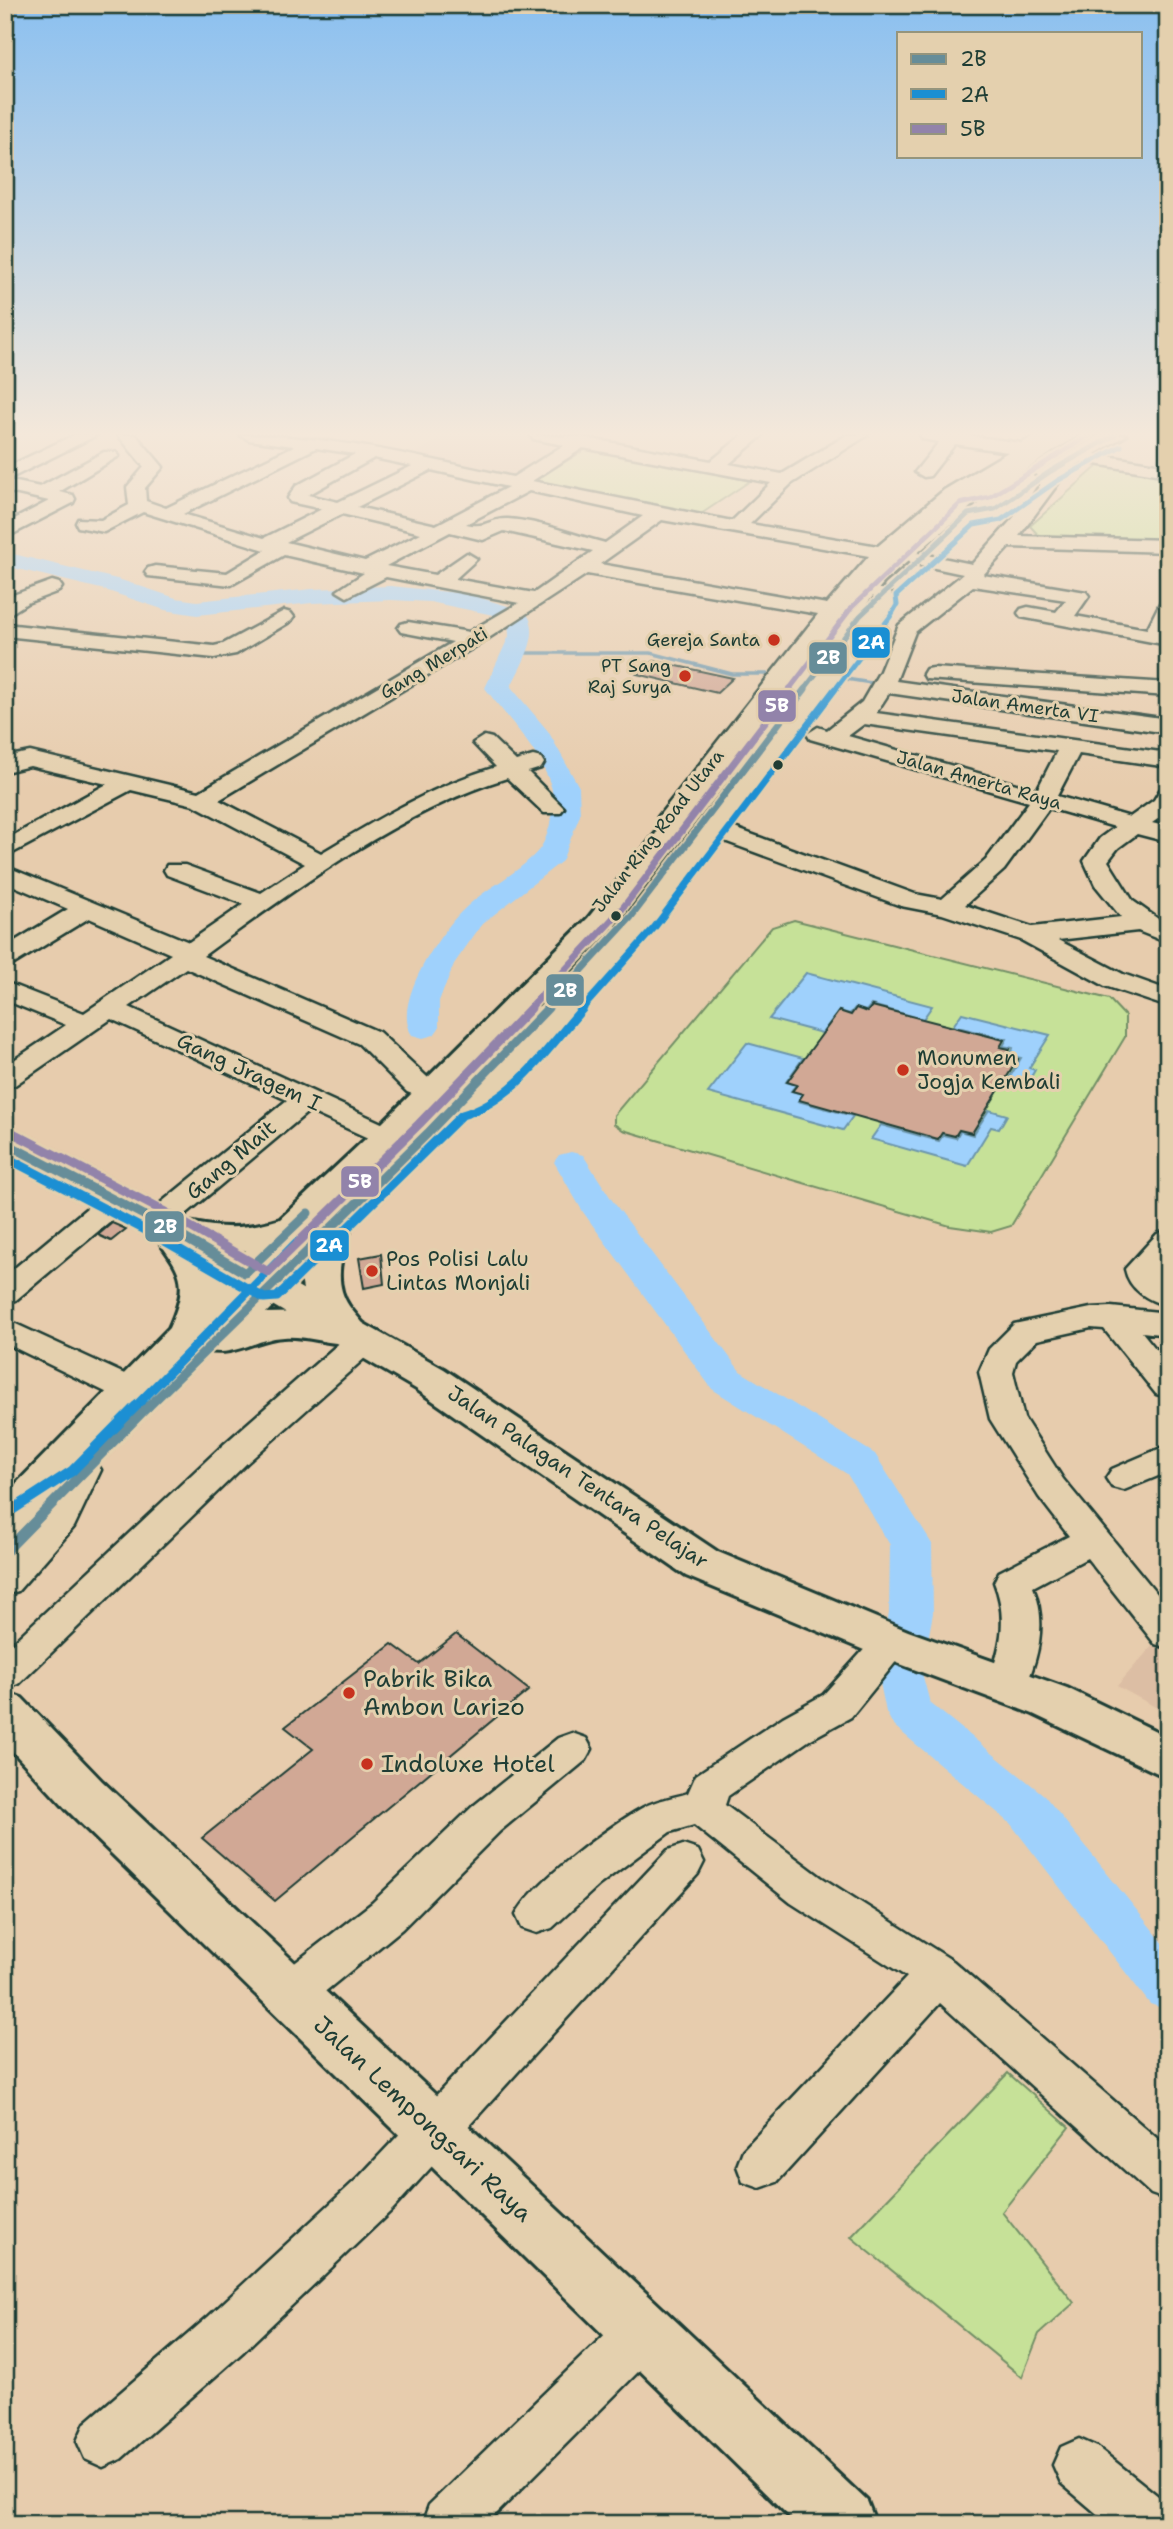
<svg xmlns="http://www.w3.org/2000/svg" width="1173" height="2529" font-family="'Shantell Sans',sans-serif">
	<rect width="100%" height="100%" fill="#e7ccad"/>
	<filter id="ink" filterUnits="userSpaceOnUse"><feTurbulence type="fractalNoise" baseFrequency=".0143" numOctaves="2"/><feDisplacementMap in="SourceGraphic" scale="14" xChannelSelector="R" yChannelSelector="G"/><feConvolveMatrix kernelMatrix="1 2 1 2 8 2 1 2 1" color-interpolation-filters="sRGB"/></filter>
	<g filter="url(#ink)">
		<!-- built -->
		<path fill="#dcbea4" d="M 446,435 L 528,435 L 571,444 L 514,481 L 408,458 Z
			M 1160,1637 L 1168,1645 L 1168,1714 L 1117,1686 Z"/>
		<!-- green -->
		<path fill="#c6e198" stroke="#728f66" stroke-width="2" d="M 590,447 L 750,481 L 698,516 L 535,480 Z
			M 1100,464 L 1168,475 L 1168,544 L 1041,538 L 1030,526 Z
			M 794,920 L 1109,999 L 1125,1016 L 1125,1037 L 1011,1226 L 991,1232 L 950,1226 L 623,1130 L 614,1124 L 614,1115 L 772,927 Z
			M 1008,2073 L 1069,2127 L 1002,2212 L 1074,2303 L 1039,2334 L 1022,2377 L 851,2237 Z"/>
		<!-- water -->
		<path fill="#9fd1fc" stroke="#6c96ac" stroke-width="2" d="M 806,973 L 932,1006 L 923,1019 L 871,1005 L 866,1011 L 855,1008 L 850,1014 L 839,1011 L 822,1033 L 769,1019 Z
			M 962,1013 L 1050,1035 L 1029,1068 L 1035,1070 L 1025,1087 L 1007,1082 L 1021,1058 L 1011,1056 L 1013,1048 L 1003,1046 L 1007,1039 L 953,1026 Z
			M 747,1043 L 803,1058 L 786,1082 L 796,1085 L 791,1091 L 802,1094 L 798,1101 L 853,1116 L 843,1130 L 708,1093 Z
			M 989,1110 L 1007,1115 L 999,1129 L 991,1127 L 967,1166 L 871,1139 L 881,1125 L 939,1141 L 943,1135 L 956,1138 L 960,1131 L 973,1135 Z"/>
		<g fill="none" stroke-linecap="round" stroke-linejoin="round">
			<!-- stream -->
			<path stroke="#6c96ac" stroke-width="3.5" d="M 513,653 L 651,653 L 732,674 L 767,674
				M 846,679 L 878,684"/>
			<!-- river -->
			<path fill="#9fd1fc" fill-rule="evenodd" d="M 5,552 L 121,580 L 176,598 L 197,601 L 312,589 L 391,586 L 467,594 L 511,607 L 514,613 L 527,614 C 542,635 520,666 511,687 L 548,731 L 579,787 L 580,815 L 562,861 L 482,924 L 454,964 L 439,1001 L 439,1028 L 434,1035 L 423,1038 L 412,1035 C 391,1005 439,934 461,912 C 483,889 515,876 537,852 C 550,839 556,803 551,786 C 538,747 508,720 485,688 L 509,636 L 508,618 L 430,602 L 391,600 L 312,603 L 197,615 L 165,610 L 105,590 L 5,566 Z
				M 571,1152 L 583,1155 L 612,1200 L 740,1371 L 875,1454 L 932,1544 L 933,1613 L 922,1673 L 930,1703 L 1044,1795 L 1168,1949 L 1168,2010 L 1150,2004 L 1010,1823 L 893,1725 L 886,1712 L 878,1673 L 889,1613 L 890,1545 L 847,1474 L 712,1389 L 583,1212 L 554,1162 L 559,1155 Z"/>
		</g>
		<!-- building -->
		<path fill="#d1a895" stroke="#1f3d34" stroke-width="2" d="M 654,661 L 733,678 L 717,693 L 637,674 Z
			M 872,1006 L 1004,1040 L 1000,1047 L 1010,1049 L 1008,1056 L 1018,1059 L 972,1133 L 959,1130 L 955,1136 L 942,1133 L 938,1139 L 799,1100 L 803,1094 L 792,1091 L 797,1085 L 787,1082 L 839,1011 L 851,1015 L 856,1008 L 867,1012 Z
			M 112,1223 L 126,1229 L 111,1241 L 98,1235 Z
			M 381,1254 L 384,1284 L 364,1288 L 359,1258 Z
			M 456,1634 L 529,1690 L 275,1901 L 202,1838 L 313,1749 L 285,1727 L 392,1644 L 419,1664 Z"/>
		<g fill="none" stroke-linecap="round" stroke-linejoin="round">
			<!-- highway-tunnel -->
			<path stroke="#bfaf95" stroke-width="24" stroke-dasharray="24 12" stroke-linecap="butt" d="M 1037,467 L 1091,435"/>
			<defs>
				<path id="minor" d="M 74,435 L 97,435 L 7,480 L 40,487 L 104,452 L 116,452 L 119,456 L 59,492 L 73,495 L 75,499 L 73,503 L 5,538 L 5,524 L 49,501 L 5,491 L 5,468 Z
					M 118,435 L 136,435 L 163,467 L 145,488 L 146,501 L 166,508 L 294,446 L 249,440 L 240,435 C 334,435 422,458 513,477 L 564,445 L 533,439 L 530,435 L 581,437 L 711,461 L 743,435 L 763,435 L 729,464 L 782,474 L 847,435 L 868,435 L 791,484 L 750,524 L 878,546 L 944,490 L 1008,452 L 955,444 L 930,476 L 924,477 L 915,472 L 939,442 L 923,439 L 920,435 L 964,435 L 1022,443 L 1037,435 L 1058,435 L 956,498 L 889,556 L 845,607 L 855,613 L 852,617 L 837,618 L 678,822 L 662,822 L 658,817 L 818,614 L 587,574 L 481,643 L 219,800 L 321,853 C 378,819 432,786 496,767 L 473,743 L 484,736 L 492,738 L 516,761 L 533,756 L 541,758 L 544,763 L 541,768 L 528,772 L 564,808 L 560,813 L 544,813 L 507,778 C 402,810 292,891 203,956 L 379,1032 L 442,1091 L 438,1097 L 428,1100 L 407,1092 L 359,1044 L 186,968 L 129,1007 L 399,1131 L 404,1137 L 399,1143 L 389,1146 L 379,1143 L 309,1111 L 168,1229 L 157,1231 L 146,1229 L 142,1222 L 146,1215 L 287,1100 L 111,1019 L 15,1085 L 5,1087 L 5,1066 L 66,1025 L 5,1000 L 5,982 L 84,1013 L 171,954 L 89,918 L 14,964 L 5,966 L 5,947 L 68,909 L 5,882 L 5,866 L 189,942 L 244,904 L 167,875 L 164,870 L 167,865 L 185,865 L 261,893 L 305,864 L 194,805 L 131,790 L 5,857 L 5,840 L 107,784 L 30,766 L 5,772 L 5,757 L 30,752 L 199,792 L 453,642 L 401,632 L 398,628 L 401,624 L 408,622 L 469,632 L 519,603 L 386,577 L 347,597 L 337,591 L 364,573 L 284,555 L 231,585 L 148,576 L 145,572 L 148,568 L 155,566 L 227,573 L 265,550 L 143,512 L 104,532 L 78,527 L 76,523 L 78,519 L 101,520 L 129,505 L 127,487 L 144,467 ZM 316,448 L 355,454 L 296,486 L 288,498 L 290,502 L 322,509 L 264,538 L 183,514 ZM 583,448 L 771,483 L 732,521 L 532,481 ZM 374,458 L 412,466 L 338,502 L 308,495 ZM 431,470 L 508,487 L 436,525 L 357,507 ZM 529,491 L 643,516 L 605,543 C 574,535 540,521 508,519 C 489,518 487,529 466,524 ZM 342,514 L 421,533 L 365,561 L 286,542 ZM 662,520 L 869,556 L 827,604 L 600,564 ZM 504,531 L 593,551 L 534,593 L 455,579 L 477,559 L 467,553 L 435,575 L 386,566 L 450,532 L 483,540 Z
					M 1077,451 L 1168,466 L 1168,476 L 1071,460 L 1068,456 L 1071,452 Z
					M 1051,466 L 1057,467 L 1063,477 L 1019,536 L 1168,540 L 1168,552 L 1009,547 L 983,575 L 1086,592 L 1089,596 L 1075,616 L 1147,629 L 1161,601 L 1168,599 L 1168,645 L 1021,617 L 1018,613 L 1021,609 L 1028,607 L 1056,612 L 1066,600 L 973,586 L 915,632 L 896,681 L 1168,719 L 1168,733 L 889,693 L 876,713 L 1168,753 L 1168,767 L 1079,754 L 1057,796 L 1130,817 L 1154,800 L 1160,790 L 1168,788 L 1168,812 L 1152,823 L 1168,827 L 1168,842 L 1137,834 L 1118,848 L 1108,861 L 1133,901 L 1168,926 L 1168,943 L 1138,931 L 1058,940 L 1123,974 L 1168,990 L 1168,1007 L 1105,986 L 1021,940 L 942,914 L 901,906 L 719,839 L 654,925 L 513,1086 C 493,1099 471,1116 446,1110 L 442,1104 C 446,1098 483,1081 493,1074 L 636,915 L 871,608 L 875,601 L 872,593 L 875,589 L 889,589 L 895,601 L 890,610 L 729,826 L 915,894 L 942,899 L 986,860 L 1029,802 L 810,739 L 807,734 L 818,727 L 827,730 L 862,702 L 880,671 L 899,625 L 963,574 L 911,563 L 908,559 L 911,555 L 918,553 L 972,564 L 1032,497 L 1045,477 L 1042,471 ZM 864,724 L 1057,751 L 1037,790 L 848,736 ZM 1049,808 L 1115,827 L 1100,838 L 1084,861 L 1095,885 L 1121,917 L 1032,927 L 965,905 L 1004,870 Z
					M 52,581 L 59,583 L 62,587 L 59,591 L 27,603 L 5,617 L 5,601 L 13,595 Z
					M 284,611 L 291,613 L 294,617 L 291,621 L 236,654 L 214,658 L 5,636 L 5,624 L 214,646 L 223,644 Z
					M 934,668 L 1168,683 L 1168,696 L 926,679 L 923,674 L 926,669 Z
					M 116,1191 L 127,1193 L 131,1200 L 127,1207 L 16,1300 L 5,1303 L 5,1276 L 105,1193 Z
					M 1168,1231 L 1168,1260 L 1157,1271 L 1168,1282 L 1168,1306 C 1149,1301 1129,1290 1125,1269 L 1157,1234 Z
					M 1111,1307 L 1168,1313 L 1168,1335 L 1142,1332 L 1168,1364 L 1168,1397 L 1156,1394 L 1104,1329 L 1091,1328 L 1037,1340 L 1016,1361 L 1013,1372 L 1024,1418 L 1063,1479 L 1168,1607 L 1168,1648 L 1155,1644 L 1087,1558 L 1033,1587 C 1048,1623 1038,1662 1021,1696 L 1007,1700 L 993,1696 L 988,1685 C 1000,1648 1009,1620 994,1582 L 999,1572 L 1069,1536 L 1039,1497 L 990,1419 L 979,1372 L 989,1349 L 1014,1324 L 1091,1308 Z
					M 5,1319 L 144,1383 L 149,1391 L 144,1399 L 132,1402 L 120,1399 L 5,1343 Z
					M 364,1329 L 376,1332 L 380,1340 L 376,1348 L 247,1463 L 19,1684 L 5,1689 L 5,1650 L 223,1445 L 352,1332 Z
					M 1168,1445 L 1168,1472 L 1124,1490 L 1112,1487 L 1106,1478 L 1112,1469 Z
					M 83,1458 L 95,1461 L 101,1470 L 74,1527 L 18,1591 L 5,1595 L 5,1557 L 46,1511 L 71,1461 Z
					M 892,1629 L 905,1633 L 911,1643 L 851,1717 L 811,1739 L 728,1796 L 725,1805 L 821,1877 L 953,1961 L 1168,2148 L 1168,2200 L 1151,2194 L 940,2003 L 777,2182 L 760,2188 L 743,2182 L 737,2166 L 743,2150 L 907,1977 L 791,1903 L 694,1825 L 670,1832 L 599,1885 L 552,1928 L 537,1933 L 522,1928 L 516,1915 C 530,1885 611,1825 642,1808 C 655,1800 673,1798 688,1793 L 696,1775 L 783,1717 L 823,1695 L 879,1633 Z
					M 572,1733 L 586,1738 L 592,1749 L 586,1760 L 500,1831 L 402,1929 L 306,2007 L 290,2012 L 274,2007 L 268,1993 L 274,1979 L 372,1903 L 472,1807 L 558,1738 Z
					M 683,1845 L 698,1850 L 704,1862 L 698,1874 L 393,2209 L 244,2351 L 121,2459 L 103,2467 L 85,2459 L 77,2441 L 85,2423 L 208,2317 L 359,2177 L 668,1850 Z
					M 645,2305 L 663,2313 L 670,2330 L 663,2347 L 486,2524 L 422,2524 L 429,2505 L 627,2313 Z
					M 1079,2439 L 1097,2447 L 1168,2504 L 1168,2524 L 1109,2524 L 1061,2483 L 1053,2465 L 1061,2447 Z"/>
				<path id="major" d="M 5,1132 L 18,1135 L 170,1214 L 444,1369 L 718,1552 L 908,1631 L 1067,1688 L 1168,1737 L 1168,1778 L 1033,1714 L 876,1655 L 686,1576 L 416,1389 L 144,1230 L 5,1157 Z
					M 5,1692 L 22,1698 L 102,1781 L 867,2501 L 876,2524 L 797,2524 L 66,1809 L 5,1743 Z"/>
				<path id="highway" d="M 1052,435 L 1078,435 L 974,504 L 884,582 L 610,932 L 327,1216 L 346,1218 L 352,1226 C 342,1252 332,1281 349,1306 C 356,1316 364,1323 370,1333 L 364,1342 C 339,1349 311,1335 284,1337 C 257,1338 233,1358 206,1350 L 201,1343 L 21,1533 L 5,1538 L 5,1495 L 169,1328 C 192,1277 179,1271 151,1230 L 157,1222 C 176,1217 193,1224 213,1226 C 236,1229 257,1226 280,1219 L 376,1129 L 588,918 L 866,572 L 958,495 ZM 205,1249 L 246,1250 L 219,1277 ZM 301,1278 L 304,1295 L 313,1312 L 266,1313 Z
					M 1099,435 L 1126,435 L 1054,479 L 1046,481 L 1035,474 Z"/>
			</defs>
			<!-- minor casing -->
			<use href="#minor" stroke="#1f3d34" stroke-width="5"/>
			<!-- major casing -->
			<use href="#major" stroke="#1f3d34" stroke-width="6"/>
			<!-- highway casing -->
			<use href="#highway" stroke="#1f3d34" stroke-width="6"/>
			<!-- minor -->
			<use href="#minor" fill="#e4d0ae" fill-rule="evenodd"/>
			<!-- major -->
			<use href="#major" fill="#e4d0ae" fill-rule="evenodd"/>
			<!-- highway -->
			<use href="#highway" fill="#e4d0ae" fill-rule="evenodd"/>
			<defs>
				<path id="bus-1-far3" d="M 803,691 L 860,616 L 968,514 L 995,509 L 1051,471 L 1115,435"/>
				<path id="bus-1-far2" d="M 546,1009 L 631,917 L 805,689"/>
				<path id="bus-1-far1" d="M 5,1143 L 157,1222 L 245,1273 L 308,1213
					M 147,1408 L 428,1133 L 548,1008"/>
				<path id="bus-1" d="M 5,1552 L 148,1406"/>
				<path id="bus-2-far3" d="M 834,691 L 890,617 L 897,605 L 896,596 L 974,525 L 1001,520 L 1057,481 L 1121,446"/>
				<path id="bus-2-far2" d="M 582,1009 L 654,928 L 835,689"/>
				<path id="bus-2-far1" d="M 5,1157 L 151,1233 L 264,1298 L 277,1297 L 462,1115 C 515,1100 548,1047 583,1008
					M 134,1408 L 297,1242"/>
				<path id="bus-2" d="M 12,1510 L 72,1471 L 136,1406"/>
				<path id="bus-3-far2" d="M 788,691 L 852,607 L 960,504 L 990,497 L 1090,435"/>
				<path id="bus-3-far1" d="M 529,1009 L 622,909 L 790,689"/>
				<path id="bus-3" d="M 11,1132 L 163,1211 L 268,1272 L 419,1124 L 531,1008"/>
			</defs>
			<!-- bus-1-far3 casing -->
			<use href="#bus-1-far3" stroke="#e4d0ae" stroke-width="9"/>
			<!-- bus-1-far2 casing -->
			<use href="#bus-1-far2" stroke="#e4d0ae" stroke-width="11"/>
			<!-- bus-1-far1 casing -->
			<use href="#bus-1-far1" stroke="#e4d0ae" stroke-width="14"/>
			<!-- bus-1 casing -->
			<use href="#bus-1" stroke="#e4d0ae" stroke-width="16"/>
			<!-- bus-2-far3 casing -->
			<use href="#bus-2-far3" stroke="#e4d0ae" stroke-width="9"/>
			<!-- bus-2-far2 casing -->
			<use href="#bus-2-far2" stroke="#e4d0ae" stroke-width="11"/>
			<!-- bus-2-far1 casing -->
			<use href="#bus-2-far1" stroke="#e4d0ae" stroke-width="14"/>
			<!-- bus-2 casing -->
			<use href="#bus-2" stroke="#e4d0ae" stroke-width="16"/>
			<!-- bus-3-far2 casing -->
			<use href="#bus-3-far2" stroke="#e4d0ae" stroke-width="9"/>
			<!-- bus-3-far1 casing -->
			<use href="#bus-3-far1" stroke="#e4d0ae" stroke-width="11"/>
			<!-- bus-3 casing -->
			<use href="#bus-3" stroke="#e4d0ae" stroke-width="14"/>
			<!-- bus-1-far3 -->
			<use href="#bus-1-far3" stroke="#668d99" stroke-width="5"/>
			<!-- bus-1-far2 -->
			<use href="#bus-1-far2" stroke="#668d99" stroke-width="7"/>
			<!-- bus-1-far1 -->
			<use href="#bus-1-far1" stroke="#668d99" stroke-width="9"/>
			<!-- bus-1 -->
			<use href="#bus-1" stroke="#668d99" stroke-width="10"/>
			<!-- bus-2-far3 -->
			<use href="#bus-2-far3" stroke="#1a8fd3" stroke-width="5"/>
			<!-- bus-2-far2 -->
			<use href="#bus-2-far2" stroke="#1a8fd3" stroke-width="7"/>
			<!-- bus-2-far1 -->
			<use href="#bus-2-far1" stroke="#1a8fd3" stroke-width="9"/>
			<!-- bus-2 -->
			<use href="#bus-2" stroke="#1a8fd3" stroke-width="10"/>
			<!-- bus-3-far2 -->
			<use href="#bus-3-far2" stroke="#9283aa" stroke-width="5"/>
			<!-- bus-3-far1 -->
			<use href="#bus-3-far1" stroke="#9283aa" stroke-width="7"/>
			<!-- bus-3 -->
			<use href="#bus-3" stroke="#9283aa" stroke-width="9"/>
		</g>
	</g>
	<!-- sky -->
	<linearGradient id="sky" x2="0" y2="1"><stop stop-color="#8bc0f0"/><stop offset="0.55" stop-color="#f4e8da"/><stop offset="1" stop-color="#f4e8da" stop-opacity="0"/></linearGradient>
	<rect width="1173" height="789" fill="url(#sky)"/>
	<!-- markers -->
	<g fill="#c8321e" stroke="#e4d0ae" stroke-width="2.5">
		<circle cx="774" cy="640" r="7"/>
		<circle cx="685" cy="676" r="7"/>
		<circle cx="903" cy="1070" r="7"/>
		<circle cx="372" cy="1271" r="7"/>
		<circle cx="349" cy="1693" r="7"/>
		<circle cx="367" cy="1764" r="7"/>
	</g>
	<g fill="#1f3d34" stroke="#e4d0ae" stroke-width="2.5">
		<circle cx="778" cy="765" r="6"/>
		<circle cx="616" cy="916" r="6"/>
	</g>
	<g text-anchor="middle" stroke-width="6" stroke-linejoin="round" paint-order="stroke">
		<!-- far-poi labels -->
		<g font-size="18" fill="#1f3d34" stroke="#e4d0ae" text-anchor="end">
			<text x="760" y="646">Gereja Santa</text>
			<text x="671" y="672">PT Sang<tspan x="671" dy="21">Raj Surya</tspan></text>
		</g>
		<!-- far-street labels -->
		<g font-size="18" fill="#1f3d34" stroke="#e4d0ae">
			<text transform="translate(434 663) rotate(-31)" y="6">Gang Merpati</text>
			<text transform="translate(1025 706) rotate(8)" y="6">Jalan Amerta VI</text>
			<text transform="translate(979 780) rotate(16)" y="6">Jalan Amerta Raya</text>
			<text transform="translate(658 831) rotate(-52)" y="6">Jalan Ring Road Utara</text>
		</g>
		<!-- poi labels -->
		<g font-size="21" fill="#1f3d34" stroke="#e4d0ae" text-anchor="start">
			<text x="917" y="1065">Monumen<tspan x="917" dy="24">Jogja Kembali</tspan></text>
			<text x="386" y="1266">Pos Polisi Lalu<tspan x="386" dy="24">Lintas Monjali</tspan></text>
		</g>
		<!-- street labels -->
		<g font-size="21" fill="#1f3d34" stroke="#e4d0ae">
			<text transform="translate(249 1072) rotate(25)" y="7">Gang Jragem I</text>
			<text transform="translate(231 1160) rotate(-40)" y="7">Gang Mait</text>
			<text transform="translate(578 1477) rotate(34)" y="7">Jalan Palagan Tentara Pelajar</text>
		</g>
		<!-- near-poi labels -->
		<g font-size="24" fill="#1f3d34" stroke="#e4d0ae" text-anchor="start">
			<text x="363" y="1687">Pabrik Bika<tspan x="363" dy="28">Ambon Larizo</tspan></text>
			<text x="381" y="1772">Indoluxe Hotel</text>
		</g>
		<!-- near-street labels -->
		<g font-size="24" fill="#1f3d34" stroke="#e4d0ae">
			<text transform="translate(423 2119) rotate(43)" y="8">Jalan Lempongsari Raya</text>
		</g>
	</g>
	<g stroke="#e4d0ae" stroke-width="2.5">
		<rect x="851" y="626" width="40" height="33" rx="7" fill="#1a8fd3"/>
		<rect x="808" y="641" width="40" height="34" rx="7" fill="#668d99"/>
		<rect x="757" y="689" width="40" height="34" rx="7" fill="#9283aa"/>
		<rect x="545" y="973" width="40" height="34" rx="7" fill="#668d99"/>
		<rect x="340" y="1165" width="40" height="33" rx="7" fill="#9283aa"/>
		<rect x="144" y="1210" width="41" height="33" rx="7" fill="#668d99"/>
		<rect x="309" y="1229" width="41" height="33" rx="7" fill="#1a8fd3"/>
	</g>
	<g font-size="19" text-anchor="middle" font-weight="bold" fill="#fff">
		<text x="871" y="649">2A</text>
		<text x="828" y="664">2B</text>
		<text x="777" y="712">5B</text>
		<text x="565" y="997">2B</text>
		<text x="360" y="1188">5B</text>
		<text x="165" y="1233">2B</text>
		<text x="329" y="1252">2A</text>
	</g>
	<!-- margin -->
	<rect width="1173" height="2529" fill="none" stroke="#e4d0ae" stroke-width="28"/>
	<rect x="14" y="14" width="1145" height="2501" fill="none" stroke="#1f3d34" stroke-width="2.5" filter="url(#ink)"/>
	<!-- legend -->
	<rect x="897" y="32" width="245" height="126" fill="#e4d0ae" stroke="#95957d" stroke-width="2"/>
	<rect x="911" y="54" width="35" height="10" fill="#668d99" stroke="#95957d" stroke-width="2"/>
	<text x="960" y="66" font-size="21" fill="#1f3d34">2B</text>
	<rect x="911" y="89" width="35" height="10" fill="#1a8fd3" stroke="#95957d" stroke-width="2"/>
	<text x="960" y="102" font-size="21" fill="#1f3d34">2A</text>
	<rect x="911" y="124" width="35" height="10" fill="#9283aa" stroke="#95957d" stroke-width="2"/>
	<text x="960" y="136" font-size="21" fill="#1f3d34">5B</text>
</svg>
